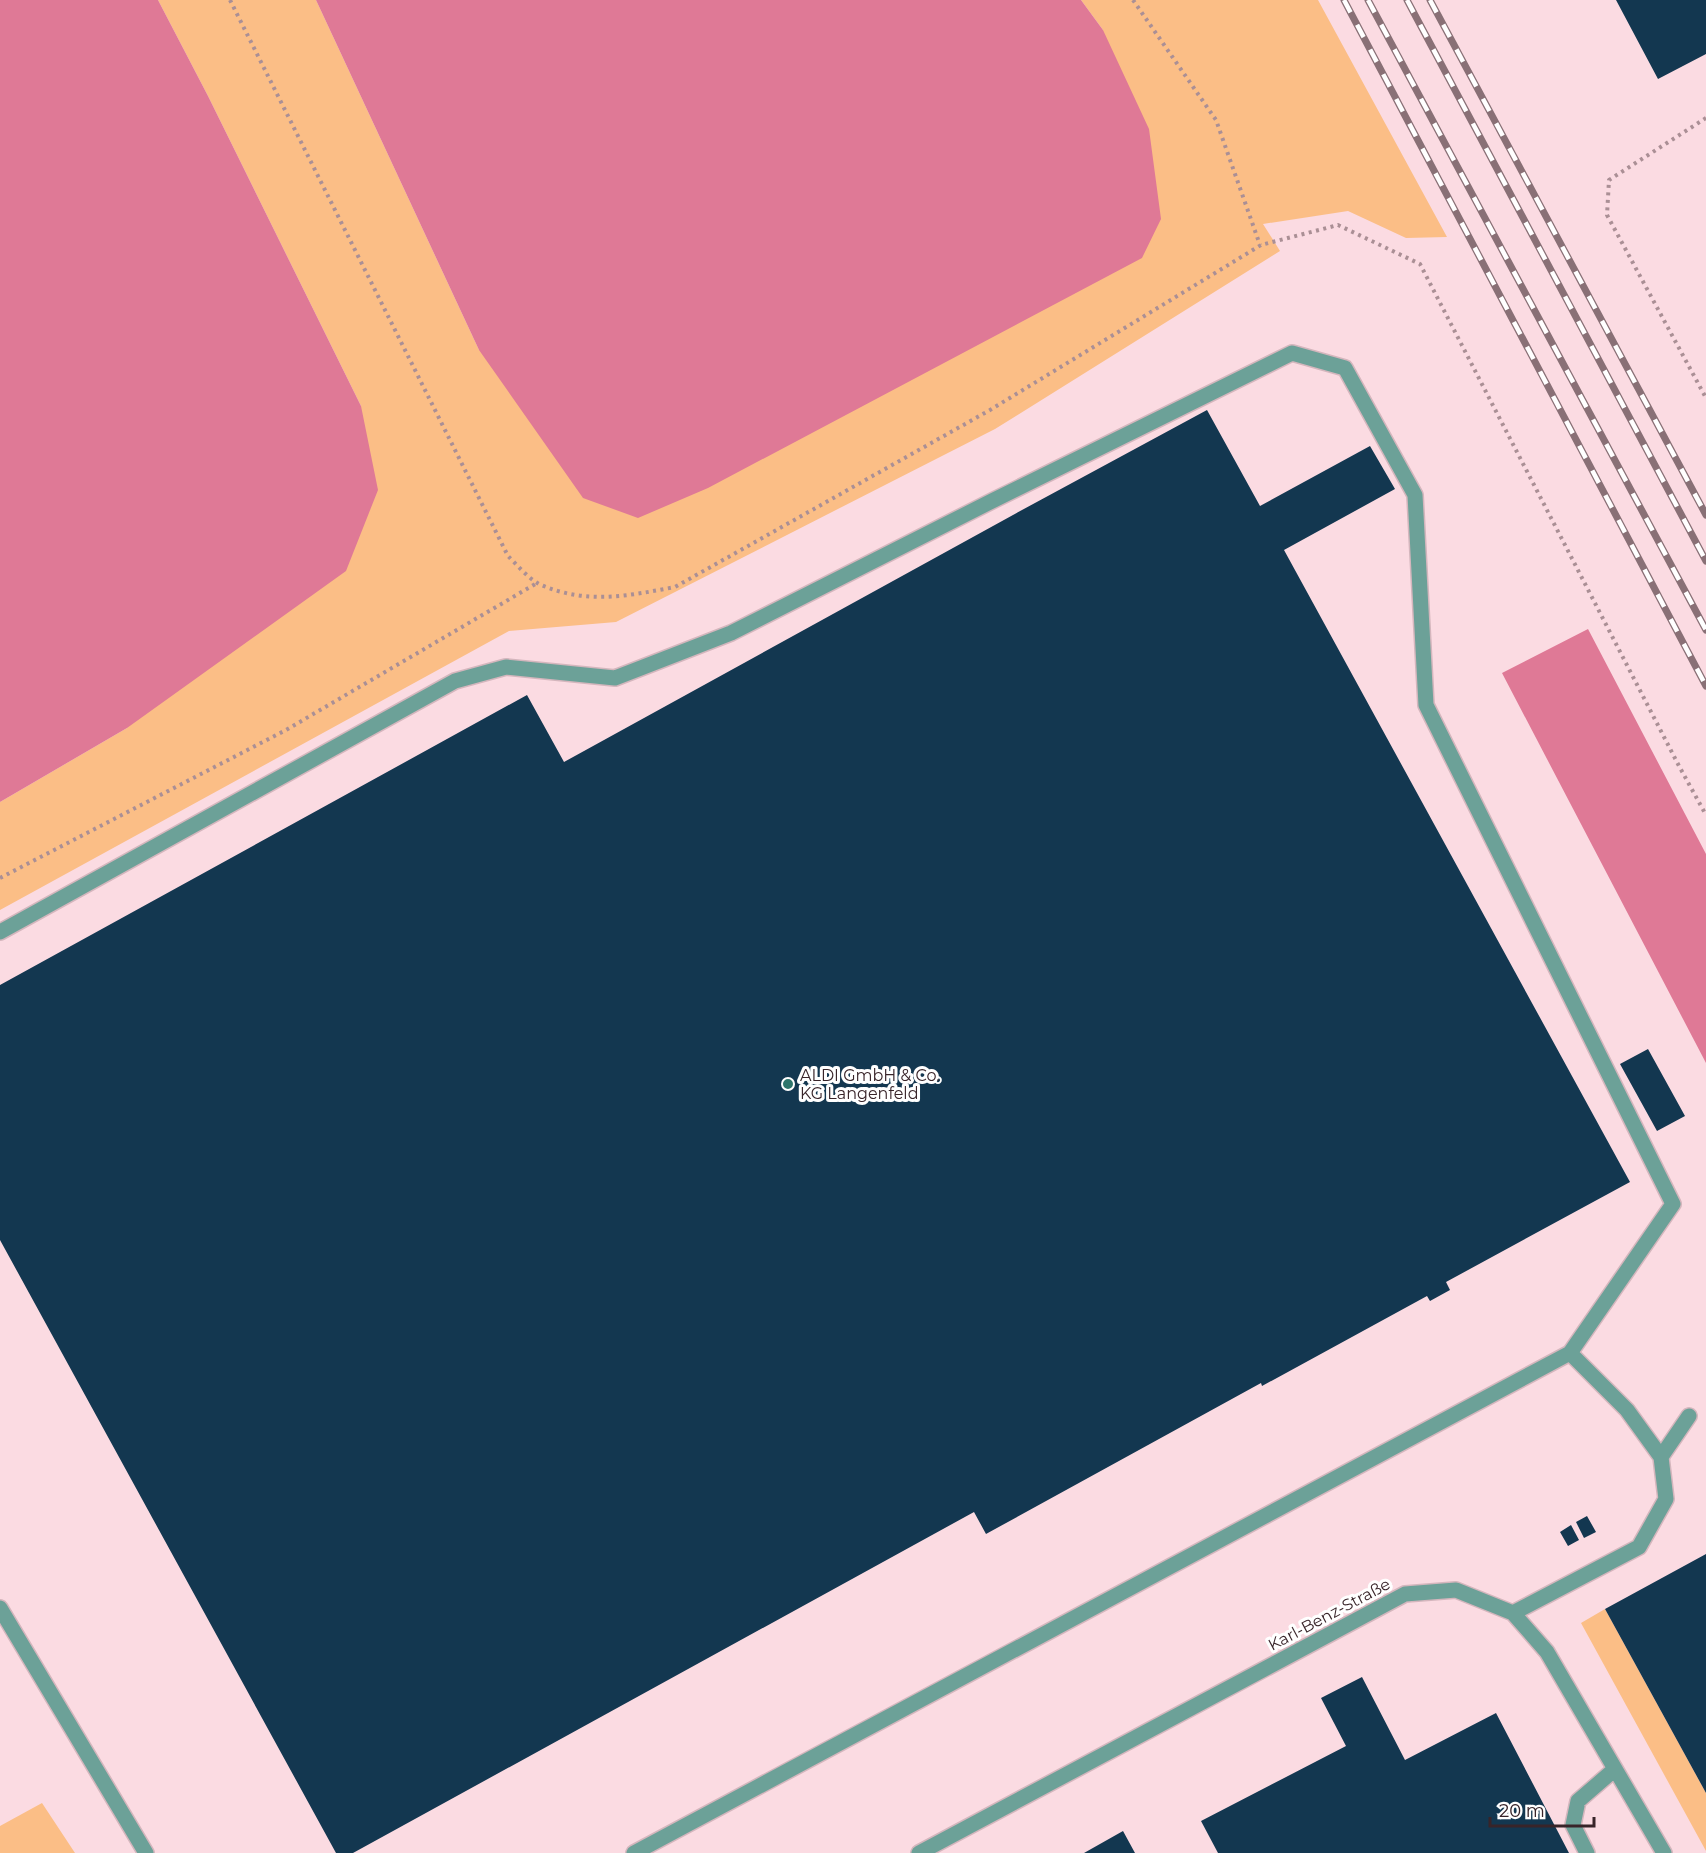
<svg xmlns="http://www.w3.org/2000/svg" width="1706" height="1853" font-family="Montserrat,sans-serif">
	<rect width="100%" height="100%" fill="#fbdbe2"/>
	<!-- green -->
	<path fill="#fbbe86" d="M 158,0 L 316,0 L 479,350 L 1103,30 L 1081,0 L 1318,0 L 1447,237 L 1406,238 L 1348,211 L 1263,224 L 1280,251 L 995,429 L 616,622 L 509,631 L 0,910 L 0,802 L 127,728 L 361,406 L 208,96 Z
		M 1605,1609 L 1706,1793 L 1706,1851 L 1581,1623 Z
		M 42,1803 L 75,1853 L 0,1853 L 0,1826 Z"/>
	<!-- water -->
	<path fill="#df7996" d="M 0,0 L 158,0 L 208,96 L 361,406 L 378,490 L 346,571 L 127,728 L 0,802 Z
		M 316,0 L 1081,0 L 1103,30 L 1149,129 L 1161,219 L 1142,258 L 708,488 L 638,518 L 583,498 L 479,350 Z
		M 1588,629 L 1706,854 L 1706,1063 L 1502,673 Z"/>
	<!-- building -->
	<path fill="#133750" d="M 1616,0 L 1706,0 L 1706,54 L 1658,79 Z
		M 1207,410 L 1260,506 L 1370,446 L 1395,489 L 1284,550 L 1630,1182 L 1446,1282 L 1450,1290 L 1430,1301 L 1427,1296 L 1262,1386 L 1261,1383 L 986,1534 L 974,1512 L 353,1853 L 336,1853 L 0,1240 L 0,985 L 527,695 L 564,762 L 1022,510 Z
		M 1648,1049 L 1685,1116 L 1657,1131 L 1620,1064 Z
		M 1587,1516 L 1596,1532 L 1584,1538 L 1576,1522 Z
		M 1571,1525 L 1579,1540 L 1568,1546 L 1560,1532 Z
		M 1706,1554 L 1706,1793 L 1605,1609 Z
		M 1362,1677 L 1405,1760 L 1496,1713 L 1569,1853 L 1218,1853 L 1201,1821 L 1346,1746 L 1321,1698 Z
		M 1123,1831 L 1135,1853 L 1084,1853 Z"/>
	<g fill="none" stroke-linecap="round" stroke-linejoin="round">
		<defs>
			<path id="minor" d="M 0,932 L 455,681 L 506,667 L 615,678 L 731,633 L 994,500 L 1292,353 L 1345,368 L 1415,495 L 1426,705 L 1673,1204 L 1570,1353 L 634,1853
				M 1661,1457 L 1689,1416
				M 0,1608 L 146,1853
				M 1513,1613 L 1639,1547 L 1666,1499 L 1661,1457 L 1627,1410 L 1570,1353
				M 919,1853 L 1405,1594 L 1456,1590 L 1513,1613 L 1547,1652 L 1664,1853
				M 1587,1853 L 1573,1825 L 1578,1801 L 1615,1769"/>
		</defs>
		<!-- minor casing -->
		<use href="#minor" stroke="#d4b6bd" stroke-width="18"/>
		<!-- path -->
		<path stroke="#aa8f95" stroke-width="4" stroke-dasharray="3 4.5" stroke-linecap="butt" d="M 230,0 L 508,556 C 517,565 528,578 539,584 C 586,605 627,596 675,587 L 990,410 L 1261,245 L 1338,225 L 1420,264 L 1679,766 L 1706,815
			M 1133,0 L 1216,120 L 1260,245
			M 1706,118 L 1609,180 L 1607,215 L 1706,398
			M 0,878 L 286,730 L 537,583"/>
		<!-- minor -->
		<use href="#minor" stroke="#6ca198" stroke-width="15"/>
		<defs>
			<path id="rail" d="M 1344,0 L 1706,686
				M 1368,0 L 1706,630
				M 1407,0 L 1706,561
				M 1430,0 L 1706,515"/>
		</defs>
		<!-- rail casing -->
		<use href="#rail" stroke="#897076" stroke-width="7"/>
		<!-- rail -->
		<use href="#rail" stroke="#fff" stroke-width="4.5" stroke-dasharray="14" stroke-linecap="butt"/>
	</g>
	<!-- markers -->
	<circle fill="#2e756b" stroke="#fff" stroke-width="2" cx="788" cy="1084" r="6"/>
	<g text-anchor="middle" stroke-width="6" stroke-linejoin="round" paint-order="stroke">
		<!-- poi labels -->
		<g font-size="16" fill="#382429" stroke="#fff" text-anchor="start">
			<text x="800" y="1081">ALDI GmbH &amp; Co.<tspan x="800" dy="18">KG Langenfeld</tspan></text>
		</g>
		<!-- street labels -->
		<g font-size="16" fill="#382429" stroke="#fff">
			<text transform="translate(1329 1614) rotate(-28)" y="6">Karl-Benz-Straße</text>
		</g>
	</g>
	<!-- scale -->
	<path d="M1490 1817v9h104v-9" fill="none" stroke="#382429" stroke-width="3"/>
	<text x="1499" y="1817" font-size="18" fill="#382429" stroke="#ffffff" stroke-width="4.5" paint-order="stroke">20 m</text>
</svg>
